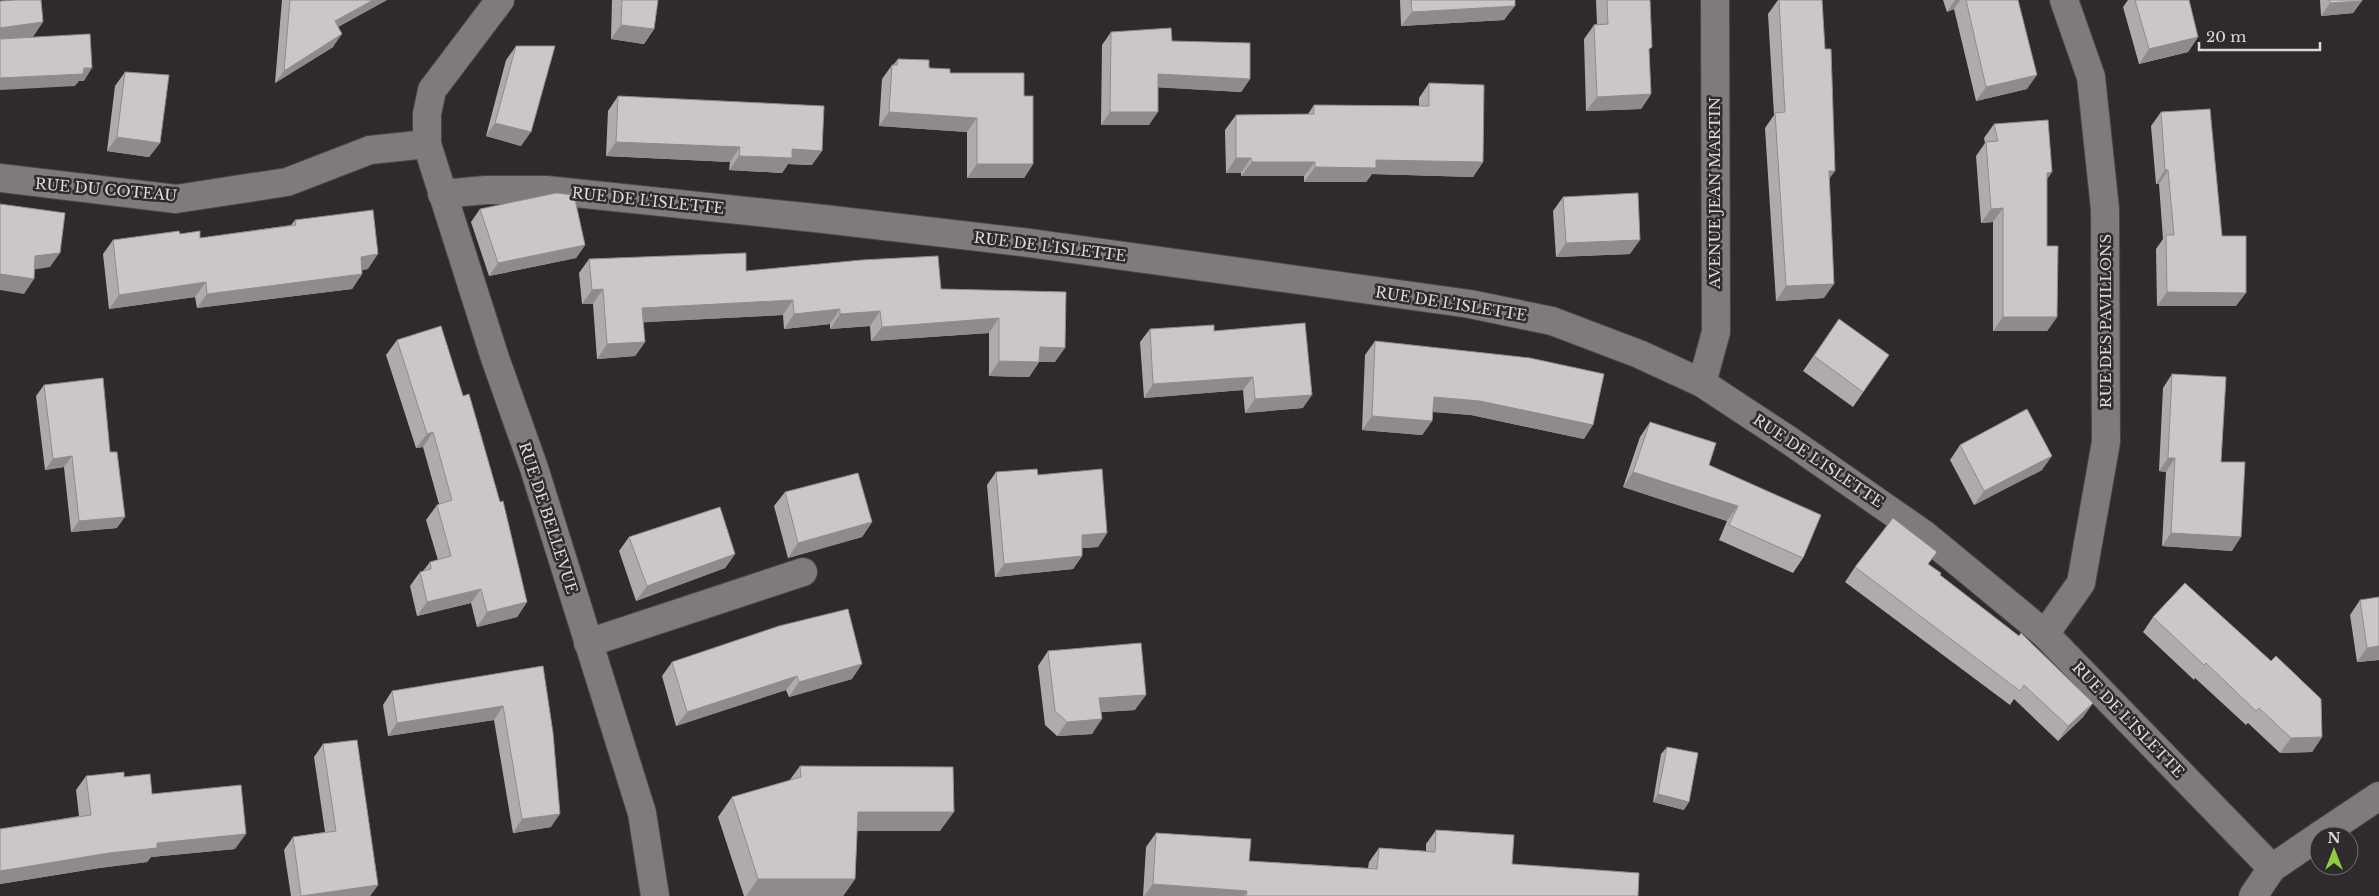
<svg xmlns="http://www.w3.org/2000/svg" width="2379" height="896" font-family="'Libre Baskerville',serif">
	<rect width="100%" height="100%" fill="#2f2a2d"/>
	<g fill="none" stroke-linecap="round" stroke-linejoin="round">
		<defs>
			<path id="minor" d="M 500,0 L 432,90 L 427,114 L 427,144 L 495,358 L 534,468 L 642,813 L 655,896
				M 0,178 L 176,199 L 287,182 L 370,150 L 427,144
				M 442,194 L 486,190 L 546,190 L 824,219 L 1022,242 L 1298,280 L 1470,304 L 1552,321 L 1639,354 L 1702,383 L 1790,441 L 1925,535 L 2045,634 L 2272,868 L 2319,836
				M 1702,383 L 1716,332 L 1715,0
				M 2045,634 L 2081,583 L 2106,442 L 2105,209 L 2091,77 L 2064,0
				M 588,643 L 803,572
				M 2319,836 L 2379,796
				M 2253,896 L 2272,868"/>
		</defs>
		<!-- minor casing -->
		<use href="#minor" stroke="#4a4648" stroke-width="30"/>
		<!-- minor -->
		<use href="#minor" stroke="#807a7d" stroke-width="28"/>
	</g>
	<!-- wall -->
	<path fill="#afaaad" d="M 282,0 L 387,0 L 338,27 L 333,47 L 275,83 Z
		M 612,0 L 658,0 L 654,29 L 644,44 L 611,39 Z
		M 1400,0 L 1515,0 L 1504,20 L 1401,26 Z
		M 1596,0 L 1650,0 L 1649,52 L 1651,94 L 1641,109 L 1586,111 L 1584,39 L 1594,25 L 1597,24 Z
		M 1778,0 L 1822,0 L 1829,179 L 1824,298 L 1776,301 L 1765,128 L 1774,115 L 1768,14 Z
		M 1943,0 L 2018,0 L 2027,89 L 1976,101 L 1954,9 L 1947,12 Z
		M 2128,0 L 2189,0 L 2198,37 L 2188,52 L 2139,64 L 2123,7 Z
		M 2320,0 L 2362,0 L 2353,13 L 2321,16 Z
		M 1111,32 L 1172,41 L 1250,79 L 1241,92 L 1158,87 L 1149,125 L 1101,125 L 1102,45 Z
		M 516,46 L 521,146 L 486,136 L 506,60 Z
		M 898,59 L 950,73 L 1024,96 L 1033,164 L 1024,178 L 967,178 L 967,132 L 879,126 L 882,79 L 892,65 L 893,65 Z
		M 125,72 L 160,143 L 149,157 L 107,151 L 115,86 Z
		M 1429,83 L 1483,162 L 1473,177 L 1372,174 L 1366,182 L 1304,182 L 1304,176 L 1241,176 L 1241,173 L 1226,173 L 1225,130 L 1236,115 L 1308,114 L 1314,105 L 1419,106 L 1419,98 Z
		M 618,96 L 812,165 L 788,164 L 782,173 L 729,170 L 730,162 L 606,156 L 608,111 Z
		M 2161,112 L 2222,236 L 2236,306 L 2157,306 L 2156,249 L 2163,239 L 2159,184 L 2156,184 L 2151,126 Z
		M 1994,124 L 2052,172 L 2047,179 L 2047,246 L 2057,317 L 2047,331 L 1993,331 L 1993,222 L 1981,223 L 1976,156 L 1985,143 L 1984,138 Z
		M 1563,197 L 1630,254 L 1556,257 L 1553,211 Z
		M 480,209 L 585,245 L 576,258 L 489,276 L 471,222 Z
		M 295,220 L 368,269 L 362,270 L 362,274 L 352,289 L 197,308 L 195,297 L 109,309 L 103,254 L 113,240 L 180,234 L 200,238 L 291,225 Z
		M 589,259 L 746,271 L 941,289 L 1066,292 L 1055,362 L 1039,362 L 1029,377 L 989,376 L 989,333 L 871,341 L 870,326 L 830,329 L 830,324 L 784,329 L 783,315 L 643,322 L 645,342 L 635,356 L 597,359 L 593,304 L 582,304 L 579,273 Z
		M 1839,319 L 1889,355 L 1853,407 L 1803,371 Z
		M 1150,329 L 1214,331 L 1303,408 L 1245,413 L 1243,390 L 1144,398 L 1140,342 Z
		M 397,340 L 527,602 L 517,617 L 477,627 L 471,603 L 417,616 L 410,586 L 420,572 L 423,571 L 430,562 L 438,560 L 426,520 L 437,505 L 439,504 L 423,447 L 416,448 L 386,355 Z
		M 1375,341 L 1584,439 L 1471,415 L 1433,412 L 1432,421 L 1422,435 L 1362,430 L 1365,355 Z
		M 2172,374 L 2221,462 L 2232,551 L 2162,546 L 2166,472 L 2159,471 L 2163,388 Z
		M 44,385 L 117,528 L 71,532 L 64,467 L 45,470 L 36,396 Z
		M 1650,422 L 1709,465 L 1803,558 L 1793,573 L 1719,540 L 1727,521 L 1623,487 L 1640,437 Z
		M 1960,445 L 2042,470 L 1974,505 L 1950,460 Z
		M 996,472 L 1038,475 L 1107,533 L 1098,547 L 1082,548 L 1082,556 L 1073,569 L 995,577 L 987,485 Z
		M 785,492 L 872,522 L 862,537 L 788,558 L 774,506 Z
		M 629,537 L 735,554 L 725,568 L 636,601 L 619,551 Z
		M 1928,564 L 1940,575 L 2093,703 L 2083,717 L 2058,741 L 2014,699 L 2010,705 L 1845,582 L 1855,567 Z
		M 2360,600 L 2379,660 L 2357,662 L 2350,615 Z
		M 2153,617 L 2322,737 L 2312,752 L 2280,753 L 2248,723 L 2246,725 L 2195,678 L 2194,680 L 2143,632 Z
		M 1048,651 L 1135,710 L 1101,712 L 1092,734 L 1057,736 L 1045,725 L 1038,666 Z
		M 672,662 L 852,679 L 789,697 L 786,690 L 676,726 L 662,676 Z
		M 543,666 L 551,827 L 513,833 L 494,720 L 388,736 L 383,705 L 392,691 Z
		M 323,744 L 378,885 L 370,896 L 291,896 L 284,850 L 293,837 L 325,832 L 314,757 Z
		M 1667,747 L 1684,810 L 1653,802 L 1661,754 Z
		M 800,766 L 940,831 L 857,831 L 855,879 L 843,896 L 744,896 L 718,817 L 732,797 L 789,781 Z
		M 86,776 L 124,777 L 152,794 L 235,849 L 151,857 L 147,862 L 99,868 L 0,884 L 0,829 L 79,816 L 76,790 Z
		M 1436,830 L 1512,864 L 1638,896 L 1143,896 L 1146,847 L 1156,833 L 1249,861 L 1368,868 L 1369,862 L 1379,848 L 1426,851 L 1426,844 Z"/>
	<!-- shaded-wall -->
	<path fill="#8f8b8d" d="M 373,0 L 387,0 L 326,33 L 335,21 Z
		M 1955,0 L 1960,0 L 1954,9 L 1947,12 Z
		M 2362,1 L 2353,13 L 2321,16 L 2330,3 Z
		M 1515,6 L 1504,20 L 1401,26 L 1412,12 Z
		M 43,22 L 33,37 L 0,41 L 0,28 Z
		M 621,25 L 654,29 L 644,44 L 611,39 Z
		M 342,34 L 333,47 L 275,83 L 284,71 Z
		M 2198,37 L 2188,52 L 2139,64 L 2149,49 Z
		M 84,68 L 92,68 L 84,81 L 79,81 L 75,86 L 0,90 L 0,78 Z
		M 1158,74 L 1250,79 L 1241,92 L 1149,87 Z
		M 2037,75 L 2027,89 L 1976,101 L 1986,87 Z
		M 1651,94 L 1641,109 L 1586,111 L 1597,97 Z
		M 889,112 L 977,118 L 967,132 L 879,126 Z
		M 1110,112 L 1158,112 L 1149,125 L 1101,125 Z
		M 495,123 L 531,132 L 521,146 L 486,136 Z
		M 117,137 L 160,143 L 149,157 L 107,151 Z
		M 616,142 L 740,147 L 730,162 L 606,156 Z
		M 792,149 L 822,151 L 812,165 L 788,164 L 782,173 L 729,170 L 739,156 Z
		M 1236,158 L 1251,158 L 1241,173 L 1226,173 Z
		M 1376,160 L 1483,162 L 1473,177 L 1372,174 L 1366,182 L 1304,182 L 1315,167 Z
		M 1252,162 L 1315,162 L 1304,176 L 1241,176 Z
		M 977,164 L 1033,164 L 1024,178 L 967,178 Z
		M 2165,170 L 2168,170 L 2159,184 L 2156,184 Z
		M 1829,171 L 1835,171 L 1824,186 Z
		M 2052,172 L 2042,186 L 2047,173 Z
		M 2003,208 L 1993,222 L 1981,223 L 1991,209 Z
		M 1640,240 L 1630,254 L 1556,257 L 1566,243 Z
		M 585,245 L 576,258 L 489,276 L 498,263 Z
		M 60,253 L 50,267 L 25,271 L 35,256 Z
		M 378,254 L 368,269 L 350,271 L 361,257 Z
		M 0,274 L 34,279 L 24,294 L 0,290 Z
		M 362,274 L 352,289 L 197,308 L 207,294 Z
		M 206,282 L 195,297 L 109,309 L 119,295 Z
		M 1834,284 L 1824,298 L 1776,301 L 1786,286 Z
		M 603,289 L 593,304 L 582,304 L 592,290 Z
		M 2167,292 L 2246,293 L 2236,306 L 2157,306 Z
		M 793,300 L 783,315 L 632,323 L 642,308 Z
		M 840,309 L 830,324 L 784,329 L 794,314 Z
		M 880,311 L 870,326 L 830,329 L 840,314 Z
		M 2003,317 L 2057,317 L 2047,331 L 1993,331 Z
		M 999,318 L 989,333 L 871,341 L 882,327 Z
		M 645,342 L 635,356 L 597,359 L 607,344 Z
		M 1040,347 L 1065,348 L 1055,362 L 1039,362 L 1029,377 L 989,376 L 999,361 Z
		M 1253,377 L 1243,390 L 1144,398 L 1153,384 Z
		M 1312,395 L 1303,408 L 1245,413 L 1255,399 Z
		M 1434,397 L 1480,401 L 1593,425 L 1584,439 L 1471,415 L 1424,411 Z
		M 1372,416 L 1432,421 L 1422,435 L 1362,430 Z
		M 433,432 L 423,447 L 416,448 L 427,434 Z
		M 72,456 L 64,467 L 45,470 L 53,459 Z
		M 2052,456 L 2042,470 L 1974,505 L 1984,491 Z
		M 2168,458 L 2175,458 L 2166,472 L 2159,471 Z
		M 1633,472 L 1738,506 L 1727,521 L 1623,487 Z
		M 125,517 L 117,528 L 71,532 L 79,521 Z
		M 872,522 L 862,537 L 788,558 L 798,543 Z
		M 1107,533 L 1098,547 L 1073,549 L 1082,535 Z
		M 2171,533 L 2241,537 L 2232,551 L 2162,546 Z
		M 735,554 L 725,568 L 636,601 L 647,586 Z
		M 1082,556 L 1073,569 L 995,577 L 1004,564 Z
		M 481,589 L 471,603 L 417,616 L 427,602 Z
		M 527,602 L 517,617 L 477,627 L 487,612 Z
		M 2379,646 L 2379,660 L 2357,662 L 2367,648 Z
		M 862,664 L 852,679 L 789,697 L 799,682 Z
		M 797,676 L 786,690 L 676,726 L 687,712 Z
		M 1146,695 L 1135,710 L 1089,713 L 1099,698 Z
		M 2093,703 L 2083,717 L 2058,741 L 2068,726 Z
		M 503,706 L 494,720 L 388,736 L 397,723 Z
		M 1102,719 L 1092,734 L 1057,736 L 1067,722 Z
		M 2322,737 L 2312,752 L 2280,753 L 2291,738 Z
		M 1658,794 L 1689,802 L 1684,810 L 1653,802 Z
		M 858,812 L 954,812 L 940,831 L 845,831 Z
		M 560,814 L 551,827 L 513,833 L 522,819 Z
		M 246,834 L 235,849 L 151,857 L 147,862 L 99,868 L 0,884 L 0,871 L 157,843 Z
		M 758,879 L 855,879 L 843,896 L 746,896 Z
		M 1153,884 L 1247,891 L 1244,896 L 1144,896 Z
		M 378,885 L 370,896 L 303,896 Z"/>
	<!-- building -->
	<path fill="#ccc6c9" stroke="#8f8b8d" d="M 16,0 L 41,0 L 43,22 L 0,28 L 0,1 Z
		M 290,0 L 373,0 L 335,21 L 342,34 L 284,71 Z
		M 622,0 L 658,0 L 654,29 L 621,25 Z
		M 1411,0 L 1515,0 L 1515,6 L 1412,12 Z
		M 1607,0 L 1650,0 L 1652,47 L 1649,49 L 1651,94 L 1597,97 L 1594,25 L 1608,24 Z
		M 1779,0 L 1822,0 L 1825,49 L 1831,49 L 1835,171 L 1829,171 L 1834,284 L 1786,286 L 1775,113 L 1785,112 Z
		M 1966,0 L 2018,0 L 2037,75 L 1986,87 Z
		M 2135,0 L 2189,0 L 2198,37 L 2149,49 Z
		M 2329,0 L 2362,0 L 2362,1 L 2330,3 Z
		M 1171,28 L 1172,41 L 1250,43 L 1250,79 L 1158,74 L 1158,112 L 1110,112 L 1111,32 Z
		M 90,34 L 92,68 L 84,68 L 83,74 L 0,78 L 0,39 Z
		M 516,46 L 555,46 L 531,132 L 495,123 Z
		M 898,59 L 929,60 L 929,68 L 950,69 L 950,73 L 1024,73 L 1024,96 L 1033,96 L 1033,164 L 977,164 L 977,118 L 889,112 L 892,65 L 897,65 Z
		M 125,72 L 169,75 L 160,143 L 117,137 Z
		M 1429,83 L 1484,85 L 1483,162 L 1376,160 L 1376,168 L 1315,167 L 1315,162 L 1252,162 L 1251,158 L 1236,158 L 1236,115 L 1314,114 L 1314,105 L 1429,106 Z
		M 618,96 L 824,106 L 822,151 L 792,149 L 792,158 L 739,156 L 740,147 L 616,142 Z
		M 2210,109 L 2222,236 L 2246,236 L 2246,293 L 2167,292 L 2166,235 L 2174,235 L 2168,170 L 2165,170 L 2161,112 Z
		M 2048,120 L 2052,172 L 2047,173 L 2047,246 L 2058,246 L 2057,317 L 2003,317 L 2003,208 L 1991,209 L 1986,142 L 1998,141 L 1994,124 Z
		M 556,193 L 574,195 L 585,245 L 498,263 L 480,209 Z
		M 1638,193 L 1640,240 L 1566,243 L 1563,197 Z
		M 0,204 L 65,213 L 60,253 L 35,256 L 34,279 L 0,274 Z
		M 373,210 L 378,254 L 361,257 L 362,274 L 207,294 L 206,282 L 119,295 L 113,240 L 179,231 L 180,234 L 200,231 L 200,238 L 296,225 L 295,220 Z
		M 746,253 L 746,271 L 862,260 L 938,256 L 941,289 L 1066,292 L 1065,348 L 1040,347 L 1039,362 L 999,361 L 999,318 L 882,327 L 880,311 L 840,314 L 840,309 L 794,314 L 793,300 L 642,308 L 645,342 L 607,344 L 603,289 L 592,290 L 589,259 Z
		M 1839,319 L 1889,355 L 1863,392 L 1814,356 Z
		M 1305,323 L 1312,395 L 1255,399 L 1253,377 L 1153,384 L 1150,329 L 1214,325 L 1214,331 Z
		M 441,326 L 463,396 L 469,394 L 500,502 L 503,501 L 527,602 L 487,612 L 481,589 L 427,602 L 420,572 L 431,569 L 430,562 L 451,556 L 437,505 L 452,500 L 433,432 L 427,434 L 397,340 Z
		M 1375,341 L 1530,358 L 1604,374 L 1593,425 L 1480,401 L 1434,397 L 1432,421 L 1372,416 Z
		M 2172,374 L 2226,377 L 2221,462 L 2245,462 L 2241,537 L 2171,533 L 2175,458 L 2168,458 Z
		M 103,378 L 110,452 L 117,452 L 125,517 L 79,521 L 72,456 L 53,459 L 44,385 Z
		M 2027,409 L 2052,456 L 1984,491 L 1960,445 Z
		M 1650,422 L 1716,443 L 1709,465 L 1821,515 L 1803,558 L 1729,525 L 1738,506 L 1633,472 Z
		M 1037,469 L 1038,475 L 1102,469 L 1107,533 L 1082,535 L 1082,556 L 1004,564 L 996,472 Z
		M 858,473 L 872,522 L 798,543 L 785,492 Z
		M 720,507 L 735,554 L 647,586 L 629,537 Z
		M 1893,518 L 1937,552 L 1928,564 L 1941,573 L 1940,575 L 2019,636 L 2021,633 L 2093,703 L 2068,726 L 2024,685 L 2020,691 L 1855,567 Z
		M 2185,583 L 2271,661 L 2276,656 L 2321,699 L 2322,737 L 2291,738 L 2259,708 L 2256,711 L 2206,663 L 2204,665 L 2153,617 Z
		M 2379,597 L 2379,646 L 2367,648 L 2360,600 Z
		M 848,609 L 862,664 L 799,682 L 797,676 L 687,712 L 672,662 L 779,626 Z
		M 1141,643 L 1146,695 L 1099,698 L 1102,719 L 1067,722 L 1055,711 L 1048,651 Z
		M 543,666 L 553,733 L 560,814 L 522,819 L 503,706 L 397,723 L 392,691 Z
		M 357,740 L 378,885 L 301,896 L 293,837 L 336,831 L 323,744 Z
		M 1667,747 L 1698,753 L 1689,802 L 1658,794 Z
		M 800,766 L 953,767 L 954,812 L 858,812 L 855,879 L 758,879 L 732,797 L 801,777 Z
		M 124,772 L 124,777 L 150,774 L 152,794 L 241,785 L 246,834 L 157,843 L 157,848 L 109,853 L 0,871 L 0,829 L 91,815 L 86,776 Z
		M 1436,830 L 1514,835 L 1512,864 L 1639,873 L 1638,896 L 1246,896 L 1247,891 L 1153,884 L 1156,833 L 1251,839 L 1249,861 L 1377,869 L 1379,848 L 1435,852 Z"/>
	<g text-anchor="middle" stroke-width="5" stroke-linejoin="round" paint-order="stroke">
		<!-- street labels -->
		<g font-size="15" fill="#dbd8da" stroke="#2f2a2d">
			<text transform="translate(106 190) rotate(5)" y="5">RUE DU COTEAU</text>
			<text transform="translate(1715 193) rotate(-90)" y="5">AVENUE JEAN MARTIN</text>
			<text transform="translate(648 201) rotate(6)" y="5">RUE DE L'ISLETTE</text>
			<text transform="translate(1050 247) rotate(7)" y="5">RUE DE L'ISLETTE</text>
			<text transform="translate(1451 304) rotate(9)" y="5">RUE DE L'ISLETTE</text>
			<text transform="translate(2106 321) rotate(-90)" y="5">RUE DES PAVILLONS</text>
			<text transform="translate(1818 461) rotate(34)" y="5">RUE DE L'ISLETTE</text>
			<text transform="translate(548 518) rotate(72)" y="5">RUE DE BELLEVUE</text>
			<text transform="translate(2128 720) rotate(46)" y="5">RUE DE L'ISLETTE</text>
		</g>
	</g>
	<!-- north arrow -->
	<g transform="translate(2334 851)"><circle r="24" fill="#2f2a2d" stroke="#747072"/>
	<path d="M0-4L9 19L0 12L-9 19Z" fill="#90cd41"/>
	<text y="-8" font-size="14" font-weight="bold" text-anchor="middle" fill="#dbd8da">N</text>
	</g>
	<!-- scale -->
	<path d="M2199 42v8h121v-8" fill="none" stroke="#dbd8da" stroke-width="2.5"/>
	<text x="2206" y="42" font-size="15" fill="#dbd8da" stroke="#2f2a2d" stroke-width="4" paint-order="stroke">20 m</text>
</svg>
